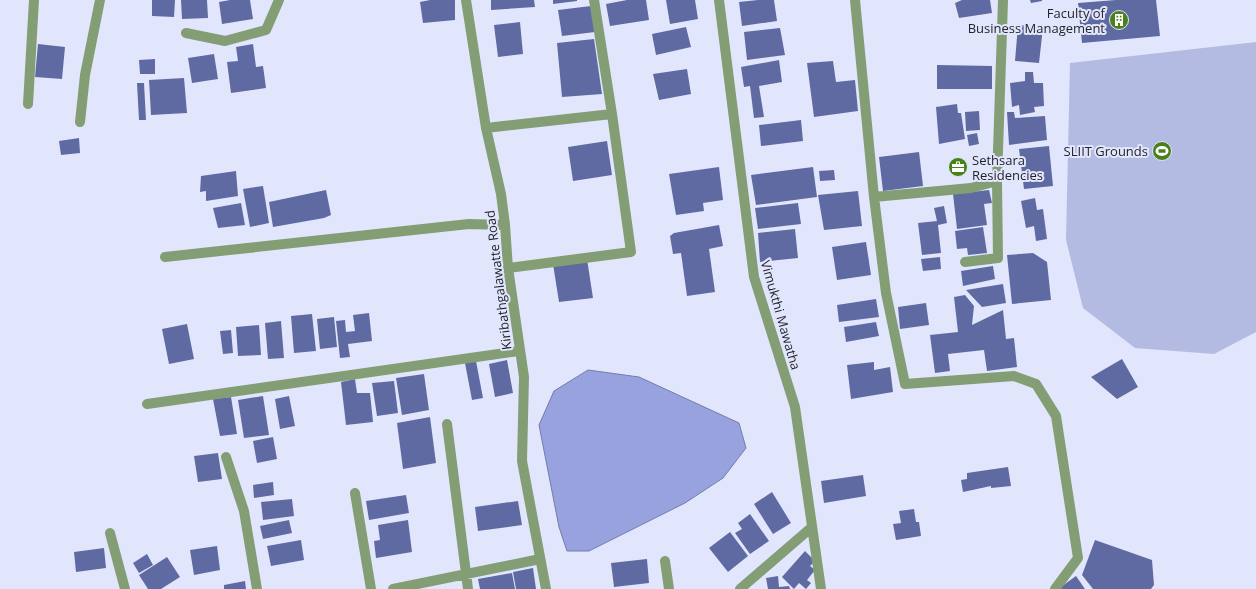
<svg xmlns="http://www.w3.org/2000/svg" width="1256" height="589" font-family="'Open Sans',sans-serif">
	<rect width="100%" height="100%" fill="#e2e6fc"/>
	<!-- green -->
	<path fill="#b3bbe2" d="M 1256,42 L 1256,332 L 1214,354 L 1135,348 L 1083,308 L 1066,240 L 1070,63 Z"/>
	<!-- water -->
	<path fill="#97a2df" stroke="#747caa" d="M 588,370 L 639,377 L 739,423 L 746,448 L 723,478 L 685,503 L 589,551 L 567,551 L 559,527 L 539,425 L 554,391 Z"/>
	<!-- building -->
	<path fill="#606aa2" d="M 152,0 L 175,0 L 174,17 L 152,16 Z
		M 181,0 L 207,0 L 208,18 L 182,19 Z
		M 230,0 L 250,0 L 253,19 L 222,24 L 219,2 Z
		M 430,0 L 455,0 L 455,20 L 423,23 L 420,2 Z
		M 491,0 L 534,0 L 535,7 L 491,10 Z
		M 553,0 L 577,0 L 577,1 L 553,4 Z
		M 627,0 L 646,0 L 649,20 L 610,26 L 606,4 Z
		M 666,0 L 695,0 L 698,19 L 670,24 Z
		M 758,0 L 774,0 L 777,21 L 742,26 L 739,2 Z
		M 962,0 L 990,0 L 992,13 L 959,18 L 955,3 Z
		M 1030,0 L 1042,0 L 1042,1 L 1031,3 Z
		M 1116,0 L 1156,0 L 1160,36 L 1082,43 L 1078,3 Z
		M 591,6 L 595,32 L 562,36 L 558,10 Z
		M 520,22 L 523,54 L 498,57 L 494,25 Z
		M 1018,25 L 1043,27 L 1039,63 L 1015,61 Z
		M 686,27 L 691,47 L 656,55 L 652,34 Z
		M 780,28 L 785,55 L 747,60 L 744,32 Z
		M 594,39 L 602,94 L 562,97 L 557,43 Z
		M 38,44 L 65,47 L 62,79 L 35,77 Z
		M 253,44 L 256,67 L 263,66 L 266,88 L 231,93 L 227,62 L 238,61 L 236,47 Z
		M 214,54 L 218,79 L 192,83 L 188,58 Z
		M 155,59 L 155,74 L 140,74 L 139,60 Z
		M 779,60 L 782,82 L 759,86 L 764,117 L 754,118 L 750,86 L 744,87 L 741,67 Z
		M 833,61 L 836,82 L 855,80 L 858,111 L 814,117 L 807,63 Z
		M 937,65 L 992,66 L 992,89 L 937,89 Z
		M 687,69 L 691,94 L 659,100 L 653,74 Z
		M 1025,72 L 1033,72 L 1034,83 L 1043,83 L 1044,106 L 1034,107 L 1035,112 L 1020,115 L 1019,105 L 1012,107 L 1010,83 L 1025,81 Z
		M 184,78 L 187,113 L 151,115 L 149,80 Z
		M 137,83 L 144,83 L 146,120 L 139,120 Z
		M 957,104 L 958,113 L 961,113 L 965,139 L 939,144 L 936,107 Z
		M 979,111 L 980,130 L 966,131 L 965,112 Z
		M 1007,112 L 1014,112 L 1015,118 L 1045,116 L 1047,140 L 1009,145 Z
		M 801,120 L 803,141 L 761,146 L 759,125 Z
		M 977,133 L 979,144 L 969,146 L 967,135 Z
		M 79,138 L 80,153 L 61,155 L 59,141 Z
		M 607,141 L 612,175 L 573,181 L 568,147 Z
		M 1049,146 L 1053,186 L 1024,189 L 1019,149 Z
		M 919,152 L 923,186 L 883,191 L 879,157 Z
		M 719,167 L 723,200 L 703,203 L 704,211 L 676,215 L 669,174 Z
		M 813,167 L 817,197 L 756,205 L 751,175 Z
		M 834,170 L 835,180 L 820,181 L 819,171 Z
		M 236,171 L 238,196 L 206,201 L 206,191 L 200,192 L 201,176 Z
		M 263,186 L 269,223 L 250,227 L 243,189 Z
		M 326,190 L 331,215 L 324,218 L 273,227 L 269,202 Z
		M 989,190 L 992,203 L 984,204 L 987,225 L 957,229 L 953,194 Z
		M 858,191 L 862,226 L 824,230 L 818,195 Z
		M 1035,198 L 1037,210 L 1043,209 L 1047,239 L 1036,241 L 1034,226 L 1026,228 L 1021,201 Z
		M 241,203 L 245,225 L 218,228 L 213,208 Z
		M 798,203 L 801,224 L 758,229 L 755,208 Z
		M 944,206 L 947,223 L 938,225 L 941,253 L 922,255 L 918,223 L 937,221 L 934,208 Z
		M 719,225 L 723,246 L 709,249 L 715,292 L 687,296 L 681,253 L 673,254 L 670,236 L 674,233 Z
		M 983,227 L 987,253 L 968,255 L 967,248 L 957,249 L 955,231 Z
		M 795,229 L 798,258 L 760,262 L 758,233 Z
		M 866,242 L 871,275 L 837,280 L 832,247 Z
		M 1033,253 L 1047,262 L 1051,300 L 1012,304 L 1007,255 Z
		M 940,257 L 941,269 L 923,271 L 921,259 Z
		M 587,259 L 593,298 L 559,302 L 553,264 Z
		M 993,266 L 995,279 L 963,286 L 961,271 Z
		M 1003,284 L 1006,303 L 982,307 L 966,290 Z
		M 965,295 L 974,306 L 972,325 L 1003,310 L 1006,339 L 1014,338 L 1017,367 L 987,371 L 984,350 L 948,354 L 950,371 L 935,373 L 930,335 L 958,332 L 954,297 Z
		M 876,299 L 879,317 L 839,322 L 837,305 Z
		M 926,303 L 929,325 L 900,329 L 898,307 Z
		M 369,313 L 372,341 L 348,344 L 350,357 L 340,358 L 336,321 L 345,320 L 346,332 L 355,331 L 353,315 Z
		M 312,314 L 316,351 L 294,353 L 291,316 Z
		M 334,317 L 337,347 L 320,349 L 317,319 Z
		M 281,321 L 284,358 L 268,359 L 265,323 Z
		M 876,322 L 879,336 L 846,342 L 844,327 Z
		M 187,324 L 194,359 L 169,364 L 162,329 Z
		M 259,325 L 261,355 L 238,356 L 236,327 Z
		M 231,330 L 233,353 L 223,354 L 220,331 Z
		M 1122,359 L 1138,387 L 1117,399 L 1091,377 Z
		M 507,360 L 513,393 L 495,397 L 489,364 Z
		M 476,361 L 483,398 L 472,400 L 465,363 Z
		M 874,362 L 874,370 L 890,367 L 893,392 L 851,399 L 847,365 Z
		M 424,374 L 429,410 L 402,415 L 396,378 Z
		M 355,379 L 357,393 L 370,393 L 373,422 L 346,425 L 341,382 Z
		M 394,381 L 398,413 L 377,416 L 372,383 Z
		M 263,396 L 269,435 L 244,438 L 238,400 Z
		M 289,396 L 295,426 L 280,429 L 275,399 Z
		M 231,397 L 237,434 L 220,436 L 213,399 Z
		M 430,417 L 436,463 L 403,469 L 397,423 Z
		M 273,437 L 277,459 L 257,463 L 253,441 Z
		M 218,453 L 222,479 L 198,482 L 194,456 Z
		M 1008,467 L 1011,486 L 991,488 L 991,486 L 963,492 L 961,480 L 967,479 L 967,473 Z
		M 863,475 L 866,496 L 824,503 L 821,481 Z
		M 273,482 L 274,495 L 254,498 L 253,485 Z
		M 772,492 L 791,523 L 773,534 L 754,504 Z
		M 406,495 L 409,513 L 369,520 L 366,501 Z
		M 292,499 L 294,516 L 263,520 L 261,502 Z
		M 518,501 L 522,525 L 478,531 L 475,507 Z
		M 914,509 L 916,522 L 919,522 L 921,536 L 896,540 L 893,524 L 901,523 L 899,511 Z
		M 750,514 L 769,541 L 750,554 L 735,533 L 742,529 L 738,523 Z
		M 289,520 L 292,533 L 263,539 L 260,526 Z
		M 408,520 L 412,552 L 376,558 L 374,541 L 380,540 L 378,525 Z
		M 730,532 L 748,556 L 728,572 L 709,548 Z
		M 301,540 L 304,560 L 271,566 L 267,546 Z
		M 1095,540 L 1152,560 L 1154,585 L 1151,589 L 1093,589 L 1082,575 Z
		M 217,546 L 220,570 L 194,575 L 190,550 Z
		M 104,548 L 106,568 L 76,572 L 74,552 Z
		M 805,551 L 815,561 L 810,566 L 815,570 L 807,580 L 811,583 L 806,589 L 799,583 L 794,589 L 782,577 Z
		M 147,554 L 153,565 L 139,573 L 133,563 Z
		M 167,557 L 180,577 L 161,589 L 148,589 L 139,575 Z
		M 647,559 L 649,583 L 614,587 L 611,563 Z
		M 533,568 L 536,589 L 516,589 L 513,572 Z
		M 512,573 L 515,589 L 480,589 L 478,579 Z
		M 778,576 L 779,587 L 789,586 L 790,589 L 768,589 L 766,578 Z
		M 1076,576 L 1085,589 L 1058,589 Z
		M 245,581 L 246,589 L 224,589 L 224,585 Z"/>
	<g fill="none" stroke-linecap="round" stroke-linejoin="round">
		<!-- minor -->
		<path stroke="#839e75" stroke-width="10" d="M 466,0 L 486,128 L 501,194 L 505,225 L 508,268 L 524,377 L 522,461 L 546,589
			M 719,0 L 754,277 L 795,407 L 821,589
			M 855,0 L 874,197 L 971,188 L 997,181
			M 186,33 L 225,41 L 266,30 L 279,0
			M 28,104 L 34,0
			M 80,122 L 85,75 L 100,0
			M 486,128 L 612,114 L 594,0
			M 874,197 L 886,293 L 905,384 L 1014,376 L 1036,384 L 1056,416 L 1078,558 L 1055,589
			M 165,257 L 469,224 L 505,225
			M 965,262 L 998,258 L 997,181 L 1003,0
			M 508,268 L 631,252 L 612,114
			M 147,404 L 519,351
			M 447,424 L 468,589
			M 226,457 L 244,511 L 257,589
			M 355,493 L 371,589
			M 110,533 L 125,589
			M 665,561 L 669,589
			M 393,589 L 540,559
			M 740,589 L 812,527"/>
	</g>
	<!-- icons -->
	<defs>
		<symbol id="building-disc" viewBox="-11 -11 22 22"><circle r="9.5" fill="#488019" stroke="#e2e6fc"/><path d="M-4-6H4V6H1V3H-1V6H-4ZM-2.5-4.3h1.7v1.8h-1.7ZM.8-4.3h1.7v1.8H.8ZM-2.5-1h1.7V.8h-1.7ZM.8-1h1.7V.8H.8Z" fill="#fff"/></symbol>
		<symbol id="stadium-disc" viewBox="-11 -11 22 22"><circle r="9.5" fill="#488019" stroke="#e2e6fc"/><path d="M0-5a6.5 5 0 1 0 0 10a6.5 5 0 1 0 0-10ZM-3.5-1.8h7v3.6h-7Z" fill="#fff"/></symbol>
		<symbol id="office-disc" viewBox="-11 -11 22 22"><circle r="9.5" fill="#488019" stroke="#e2e6fc"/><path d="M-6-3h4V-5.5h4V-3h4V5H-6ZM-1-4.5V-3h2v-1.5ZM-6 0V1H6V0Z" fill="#fff"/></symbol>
	</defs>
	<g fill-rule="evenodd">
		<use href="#building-disc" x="1108" y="9" width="22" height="22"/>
		<use href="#stadium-disc" x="1151" y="140" width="22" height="22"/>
		<use href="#office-disc" x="947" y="156" width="22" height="22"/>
	</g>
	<g text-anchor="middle" stroke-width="4" stroke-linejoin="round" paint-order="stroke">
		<!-- poi labels -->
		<g font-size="13" fill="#24252d" stroke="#e2e6fc" text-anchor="end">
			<text x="1105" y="18">Faculty of<tspan x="1105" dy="15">Business Management</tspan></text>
			<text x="1148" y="156">SLIIT Grounds</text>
			<text x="972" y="165" text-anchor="start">Sethsara<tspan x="972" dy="15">Residencies</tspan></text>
		</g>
		<!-- street labels -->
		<g font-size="13" fill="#24252d" stroke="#e2e6fc">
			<text transform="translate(498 280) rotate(-97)" y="5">Kiribathgalawatte Road</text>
			<text transform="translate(781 315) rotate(74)" y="5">Vimukthi Mawatha</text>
		</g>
	</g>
</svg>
